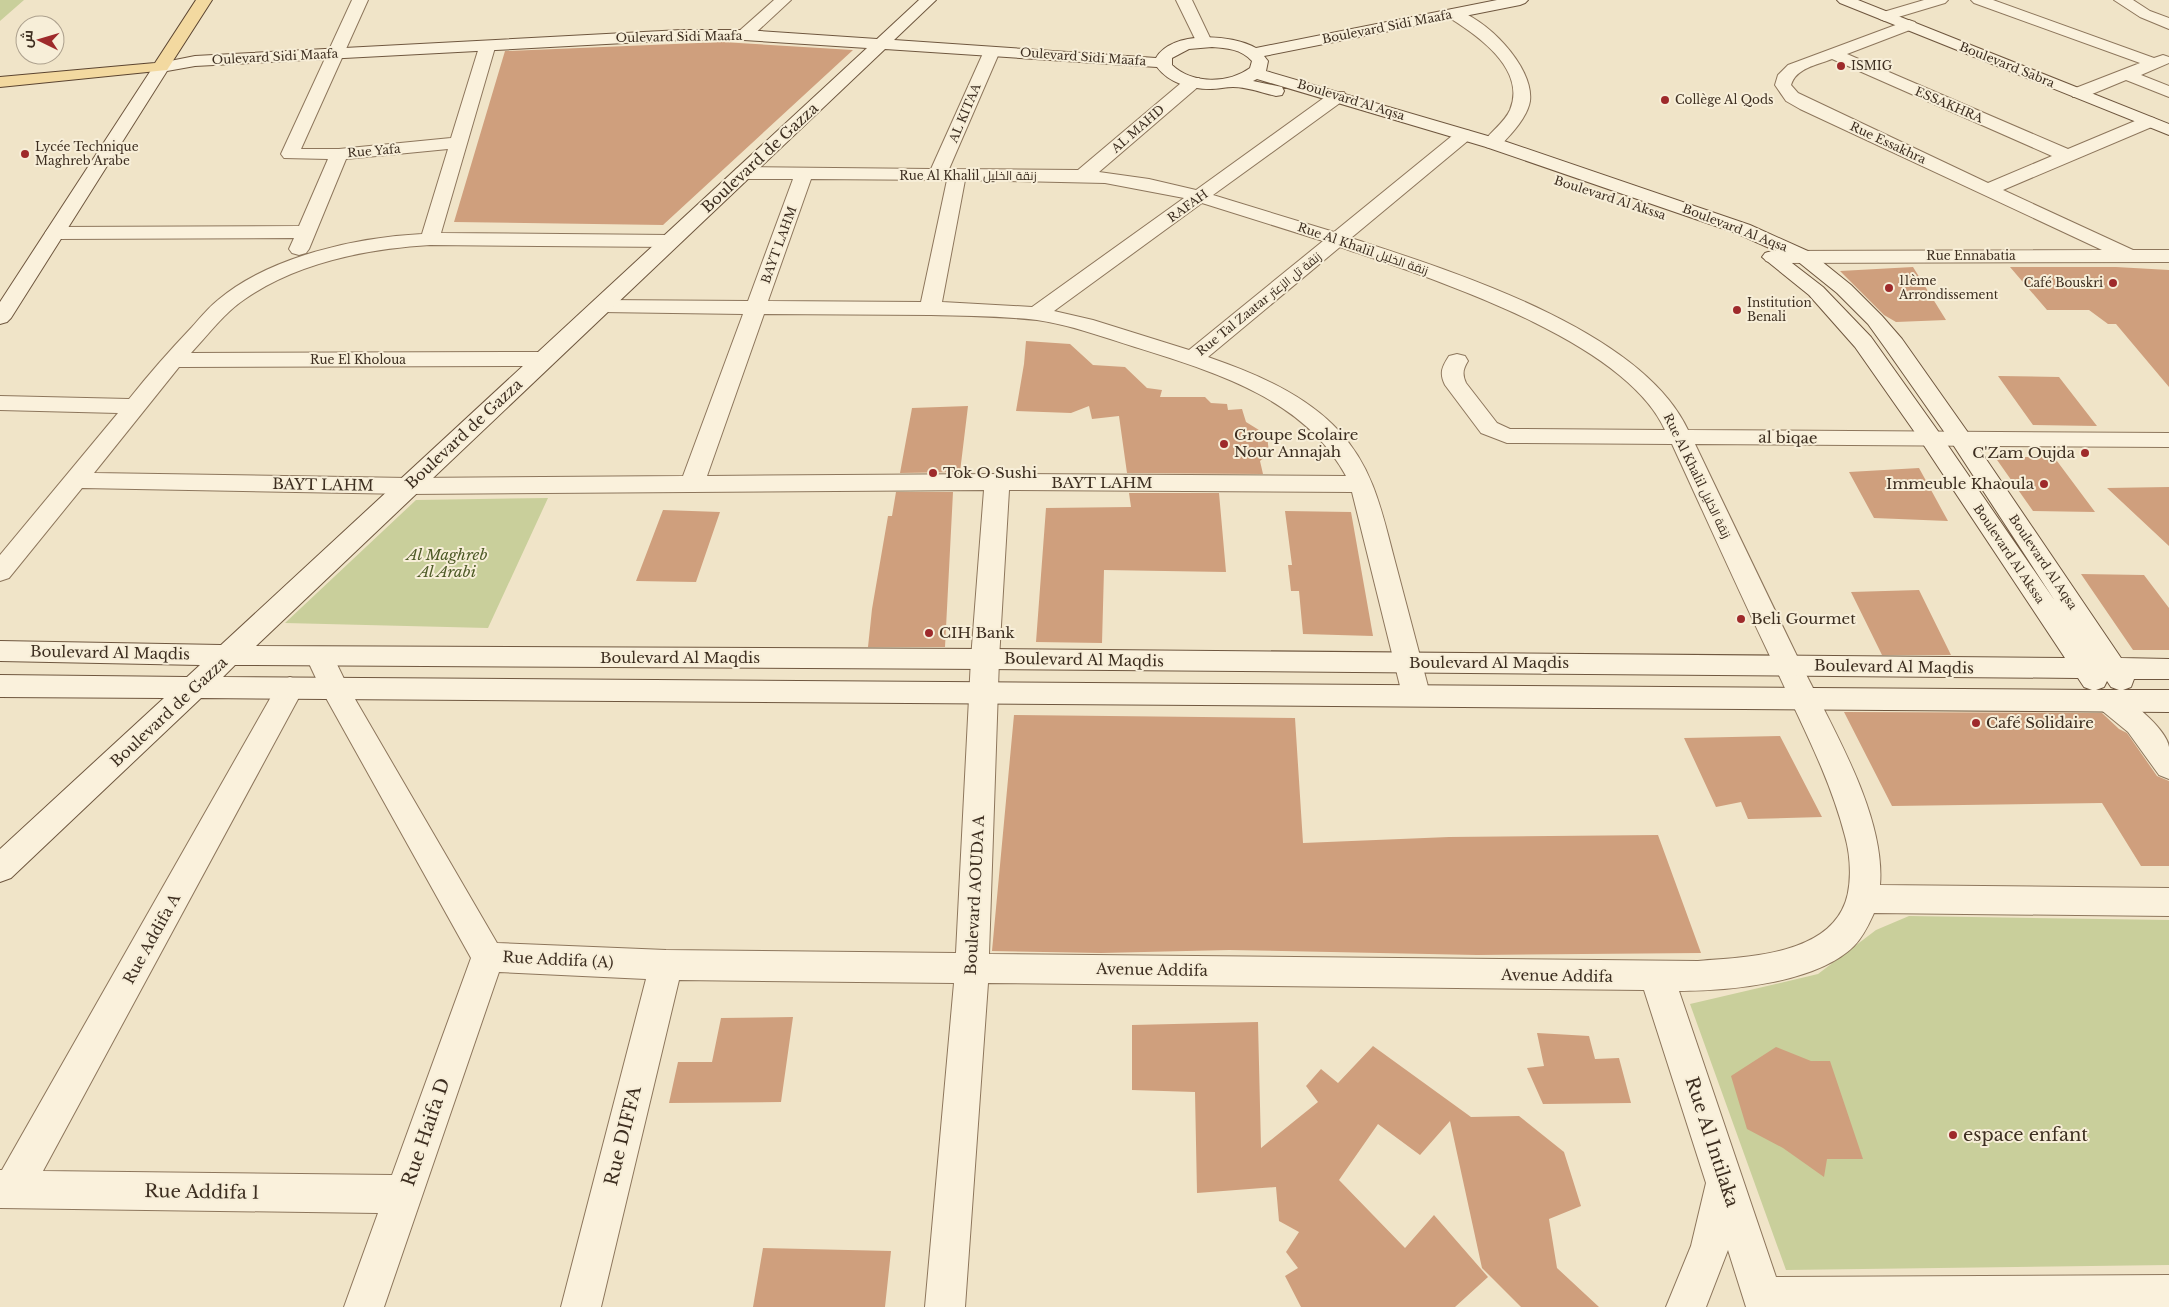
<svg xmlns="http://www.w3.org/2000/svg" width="2169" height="1307" font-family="'Libre Baskerville',Cairo,serif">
	<rect width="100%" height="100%" fill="#f0e4c8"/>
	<!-- green -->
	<path fill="#c9cf9b" d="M 0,0 L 24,0 L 0,21 Z
		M 548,498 L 488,628 L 285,623 L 416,500 Z
		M 1909,916 L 2169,920 L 2169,1265 L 1786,1270 L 1690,1004 L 1818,974 L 1876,930 Z"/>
	<!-- building -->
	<path fill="#cf9f7d" d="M 722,42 L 853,50 L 663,225 L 454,222 L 505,51 Z
		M 1913,267 L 1946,320 L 1896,322 L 1884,315 L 1840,271 Z
		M 2010,267 L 2116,267 L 2169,270 L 2169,387 L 2116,324 L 2108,324 L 2089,310 L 2047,310 Z
		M 1026,341 L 1070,344 L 1093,365 L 1125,367 L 1147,388 L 1162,390 L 1160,397 L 1205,397 L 1211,403 L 1227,404 L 1228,410 L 1242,409 L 1246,422 L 1267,435 L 1269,453 L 1260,461 L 1263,474 L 1127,473 L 1119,416 L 1092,419 L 1089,406 L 1071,413 L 1016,411 L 1024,364 Z
		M 1998,376 L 2059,377 L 2097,426 L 2033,425 Z
		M 968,406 L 960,472 L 900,473 L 912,408 Z
		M 1995,457 L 2054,457 L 2095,512 L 2033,511 Z
		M 1919,468 L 1948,521 L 1874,518 L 1849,472 Z
		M 2169,487 L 2169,546 L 2107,488 Z
		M 896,492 L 953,492 L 945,647 L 868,647 L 872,609 L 888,516 L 892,516 Z
		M 1129,493 L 1219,493 L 1226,572 L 1104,570 L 1102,643 L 1036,642 L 1046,508 L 1131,507 Z
		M 663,510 L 720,512 L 696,582 L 636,581 Z
		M 1285,511 L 1351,512 L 1373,636 L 1303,634 L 1299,591 L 1291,591 L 1288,565 L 1292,565 Z
		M 2081,574 L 2144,575 L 2169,608 L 2169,650 L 2133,650 Z
		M 1919,590 L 1951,655 L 1882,655 L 1851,592 Z
		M 1844,712 L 2102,713 L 2119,729 L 2127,733 L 2157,776 L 2169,781 L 2169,866 L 2141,866 L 2102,803 L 1892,806 Z
		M 1014,715 L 1295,718 L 1303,843 L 1449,837 L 1658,835 L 1701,953 L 1477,955 L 1229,950 L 1101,953 L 992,951 Z
		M 1780,736 L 1822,817 L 1748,819 L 1741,802 L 1716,807 L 1684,738 Z
		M 793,1017 L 781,1102 L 669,1103 L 678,1062 L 712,1062 L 721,1018 Z
		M 1258,1022 L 1261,1148 L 1318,1102 L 1306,1086 L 1321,1069 L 1338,1083 L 1373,1046 L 1471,1117 L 1519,1116 L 1564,1152 L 1581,1206 L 1549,1219 L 1557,1268 L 1599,1307 L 1521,1307 L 1482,1268 L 1450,1121 L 1420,1155 L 1378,1124 L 1339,1180 L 1405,1248 L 1434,1215 L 1488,1277 L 1455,1307 L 1301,1307 L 1285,1276 L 1298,1268 L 1286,1252 L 1299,1232 L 1279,1221 L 1276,1187 L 1197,1193 L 1195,1092 L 1132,1090 L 1132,1025 Z
		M 1537,1033 L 1589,1036 L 1595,1059 L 1619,1058 L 1631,1103 L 1543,1104 L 1527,1068 L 1544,1066 Z
		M 1776,1047 L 1811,1061 L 1830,1061 L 1863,1159 L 1827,1159 L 1824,1177 L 1783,1148 L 1747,1129 L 1731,1076 Z
		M 763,1248 L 891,1251 L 885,1307 L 753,1307 Z"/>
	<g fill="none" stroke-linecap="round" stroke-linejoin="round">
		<defs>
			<path id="street" d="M 352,0 L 368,0 L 301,149 L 339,149 L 451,138 L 480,44 L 482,41 L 494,41 L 496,44 L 441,233 L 670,235 L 677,237 L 680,241 L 677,245 L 670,247 L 430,245 C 367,249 298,262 245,299 C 224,313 208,335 191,353 L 543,352 L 551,354 L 554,359 L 551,364 L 543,366 L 179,367 L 94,473 L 408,478 L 683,476 L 743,314 L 602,312 L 595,310 L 592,306 L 595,302 L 602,300 L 748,301 L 793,179 L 743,179 L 736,177 L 734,173 L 736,169 L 743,167 L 931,169 L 984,51 L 986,48 L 998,48 L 1000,51 L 949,169 L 1078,170 L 1187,78 L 1199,78 L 1201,82 L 1199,86 L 1099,172 L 1149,179 L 1196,190 L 1332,92 L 1344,92 L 1346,96 L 1344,100 L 1213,195 L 1334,232 L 1458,131 L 1464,130 L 1470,131 L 1473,135 L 1470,139 L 1351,238 C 1451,271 1641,329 1688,430 L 2169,433 L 2169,447 L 1695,444 C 1729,515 1763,586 1797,656 C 1828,721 1886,813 1880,885 L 2169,888 L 2169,916 L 1874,913 C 1869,924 1863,937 1854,946 C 1817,983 1729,991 1679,991 L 1776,1277 L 2169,1275 L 2169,1307 L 1746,1307 L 1728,1250 L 1706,1307 L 1666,1307 L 1691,1246 L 1706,1183 L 1644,990 L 988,983 L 965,1307 L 925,1307 L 954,983 L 679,980 L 601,1307 L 561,1307 L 646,979 L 499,972 L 384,1307 L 344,1307 L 378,1213 L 0,1208 L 0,1170 L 2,1170 L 280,681 L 290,677 L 300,681 L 304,688 L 43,1171 L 392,1175 L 471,958 L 321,689 L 306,657 L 310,650 L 320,647 L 330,650 L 348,687 L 497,943 L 666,950 L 956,953 L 971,659 L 984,490 L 408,494 L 82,488 L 9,578 L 0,581 L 0,555 L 118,413 L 0,410 L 0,396 L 129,399 C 149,374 170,350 192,327 C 200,318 208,308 218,300 C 268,257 357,237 422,234 L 448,149 L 346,159 L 309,249 L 306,253 L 299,255 L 292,253 L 289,249 L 294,238 L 55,239 L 48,237 L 45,233 L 48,229 L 55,227 L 299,226 L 328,159 L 284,158 L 281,154 ZM 811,179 L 947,180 L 921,302 L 768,301 ZM 965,180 L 1105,183 L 1184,198 L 1032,307 L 942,302 ZM 1202,203 L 1323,241 L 1189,350 L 1093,320 L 1054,311 ZM 1340,247 C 1430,278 1624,339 1665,430 L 1510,429 L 1497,423 L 1466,383 C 1462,374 1463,369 1468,361 L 1465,356 L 1457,354 L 1449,356 C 1442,367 1439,373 1445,385 L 1481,433 L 1507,443 L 1672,444 C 1707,520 1741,596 1777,671 C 1802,725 1830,778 1845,836 C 1851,857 1853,890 1842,910 C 1818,956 1743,957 1698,961 L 989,954 L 999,659 L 1009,490 L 1352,492 L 1402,694 L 1406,702 L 1416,705 L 1426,702 L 1430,694 C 1419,652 1408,611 1397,569 C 1383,518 1376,471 1339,431 C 1305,394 1254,373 1208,357 ZM 764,314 C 820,314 875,315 931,315 C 966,316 1002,316 1037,320 C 1071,325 1103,337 1135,347 C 1214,372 1304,398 1346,476 L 997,474 L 707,476 Z
				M 774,0 L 791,0 L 750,38 L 738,38 L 736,35 L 738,32 Z
				M 1176,0 L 1192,0 L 1212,42 L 1210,45 L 1198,45 Z
				M 1924,0 L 1948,0 L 1945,3 L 1885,21 L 1880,19 L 1877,16 L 1880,13 Z
				M 1971,0 L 1993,0 L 2154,58 L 2163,55 L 2169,57 L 2169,63 L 2141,75 L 2169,86 L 2169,97 L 2126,80 L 2085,97 L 2073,97 L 2071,93 L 2073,89 L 2140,63 L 1974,3 Z
				M 2114,0 L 2133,0 L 2150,11 L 2169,18 L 2169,29 L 2140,17 Z
				M 1453,9 C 1485,17 1534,66 1530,101 C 1528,113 1519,125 1511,134 C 1503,143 1498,150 1486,147 L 1483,143 C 1491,131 1504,123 1510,110 C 1527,69 1477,35 1448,17 L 1445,14 L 1448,11 Z
				M 1909,20 L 1915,22 L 1917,25 L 1915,28 L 1847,54 L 2068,149 L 2142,118 L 2148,117 L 2154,118 L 2157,122 L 2154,126 L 2003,190 L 2133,250 L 2169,250 L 2169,262 L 1773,263 L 1766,261 L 1763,257 L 1766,253 L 1773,251 L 2102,250 L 1800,109 L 1786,101 L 1775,85 L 1778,75 L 1788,65 ZM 1832,59 L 2052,156 L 1988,183 L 1798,93 L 1791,85 C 1796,68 1817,65 1832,59 Z
				M 2110,690 C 2126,695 2167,729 2169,747 C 2169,757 2169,768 2169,779 L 2159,775 L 2128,732 L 2100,709 L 2096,701 L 2100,693 Z"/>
			<path id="secondary" d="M 919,0 L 936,0 L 894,40 L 1156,58 C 1172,30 1232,34 1256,48 L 1497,0 L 1528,0 L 1525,3 L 1520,5 L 1264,56 L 1268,61 L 1266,71 L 1498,139 L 1750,225 L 1810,252 L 1851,285 L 1882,316 L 1902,339 L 1969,434 L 2121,658 L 2169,659 L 2169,679 L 2134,679 L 2131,687 L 2123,690 L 2169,690 L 2169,712 L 201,698 L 11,878 L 0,882 L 0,849 L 164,698 L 0,697 L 0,675 L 187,677 L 200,665 L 0,661 L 0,641 L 221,645 L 867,48 L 744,40 L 681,40 L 195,66 L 167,71 L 11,318 L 7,322 L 0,324 L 0,302 L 155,64 L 195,56 L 681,30 L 744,30 L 877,39 ZM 1212,47 C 1227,48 1241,49 1252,61 L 1250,68 C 1228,84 1192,84 1172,65 L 1172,58 L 1189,49 ZM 885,49 L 1157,67 C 1169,83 1190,89 1210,89 C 1218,89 1226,87 1233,87 C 1247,87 1263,93 1276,96 L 1282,95 L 1284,91 L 1282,87 L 1253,81 L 1257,79 L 1486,147 L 1736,233 L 1796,260 L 1837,293 L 1868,324 L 1886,349 L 1952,443 L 2055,601 L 1940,434 L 1871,337 L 1823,287 L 1779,253 L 1772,251 L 1765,253 L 1762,257 L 1809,295 L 1855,347 L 1923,444 L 2065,658 L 985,649 L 256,646 ZM 235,665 L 985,669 L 2078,678 L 2084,687 L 2092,690 L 223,677 ZM 2107,681 L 2111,687 L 2119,690 L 2096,690 L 2104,687 Z
				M 1837,0 L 1858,0 L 2169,124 L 2169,135 L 1840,3 Z"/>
			<path id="primary" d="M 196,0 L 212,0 L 167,70 L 0,87 L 0,77 L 155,63 Z"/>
		</defs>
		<!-- street casing -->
		<use href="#street" stroke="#8d765c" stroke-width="2"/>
		<!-- secondary casing -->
		<use href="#secondary" stroke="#6f573f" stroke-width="2"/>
		<!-- primary casing -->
		<use href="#primary" stroke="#5b4430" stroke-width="2"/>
		<!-- street -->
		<use href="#street" fill="#faf1dc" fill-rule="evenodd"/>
		<!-- secondary -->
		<use href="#secondary" fill="#faf1dc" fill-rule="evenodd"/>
		<!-- primary -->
		<use href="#primary" fill="#f3d9a0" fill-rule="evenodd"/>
	</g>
	<!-- markers -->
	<g fill="#9e2a2b" stroke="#f7eed8" stroke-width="2">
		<circle cx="1841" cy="66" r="5"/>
		<circle cx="1665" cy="100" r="5"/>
		<circle cx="25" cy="154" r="5"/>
		<circle cx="2113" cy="283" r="5"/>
		<circle cx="1889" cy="288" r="5"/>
		<circle cx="1737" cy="310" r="5"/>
		<circle cx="1224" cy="444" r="5"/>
		<circle cx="2085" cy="453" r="5"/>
		<circle cx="933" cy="473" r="5"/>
		<circle cx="2044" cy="484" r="5"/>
		<circle cx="1741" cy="619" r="5"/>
		<circle cx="929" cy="633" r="5"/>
		<circle cx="1976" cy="723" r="5"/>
		<circle cx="1953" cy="1135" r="5"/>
	</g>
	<g text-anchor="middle" stroke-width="4" stroke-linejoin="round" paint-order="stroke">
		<!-- far-street labels -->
		<g font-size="12" fill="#3d2e20" stroke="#f7eed8">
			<text transform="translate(1387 27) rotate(-11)" y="4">Boulevard Sidi Maafa</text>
			<text transform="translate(679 37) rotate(-1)" y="4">Oulevard Sidi Maafa</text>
			<text transform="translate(275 57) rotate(-3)" y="4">Oulevard Sidi Maafa</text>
			<text transform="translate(1083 57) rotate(4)" y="4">Oulevard Sidi Maafa</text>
			<text transform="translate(2007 65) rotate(22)" y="4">Boulevard Sabra</text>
			<text transform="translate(1351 100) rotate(17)" y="4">Boulevard Al Aqsa</text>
			<text transform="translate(1949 105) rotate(23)" y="4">ESSAKHRA</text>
			<text transform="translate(965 113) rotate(-67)" y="4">AL KITAA</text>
			<text transform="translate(1138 129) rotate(-41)" y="4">AL MAHD</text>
			<text transform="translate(1888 143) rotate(25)" y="4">Rue Essakhra</text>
			<text transform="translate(374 151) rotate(-5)" y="4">Rue Yafa</text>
			<text x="968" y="180">Rue Al Khalil زنقة الخليل</text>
			<text transform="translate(1610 198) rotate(18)" y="4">Boulevard Al Akssa</text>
			<text transform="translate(1188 206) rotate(-36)" y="4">RAFAH</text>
			<text transform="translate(1735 228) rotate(21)" y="4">Boulevard Al Aqsa</text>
			<text transform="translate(779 245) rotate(-70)" y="4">BAYT LAHM</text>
			<text transform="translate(1363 249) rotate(19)" y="4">Rue Al Khalil زنقة الخليل</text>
			<text x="1971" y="260">Rue Ennabatia</text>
			<text transform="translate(1259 304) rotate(-39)" y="4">Rue Tal Zaatar زنقة تل الزعتر</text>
			<text x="358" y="364">Rue El Kholoua</text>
			<text transform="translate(1697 476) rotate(64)" y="4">Rue Al Khalil زنقة الخليل</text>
			<text transform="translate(2009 554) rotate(56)" y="4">Boulevard Al Akssa</text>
			<text transform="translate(2043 562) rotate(56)" y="4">Boulevard Al Aqsa</text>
		</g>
		<!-- far-poi labels -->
		<g font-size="12" fill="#3d2e20" stroke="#f7eed8" text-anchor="start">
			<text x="1851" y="70">ISMIG</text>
			<text x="1675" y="104">Collège Al Qods</text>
			<text x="35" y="151">Lycée Technique<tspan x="35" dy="14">Maghreb Arabe</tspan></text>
			<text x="1899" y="285">11ème<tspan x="1899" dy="14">Arrondissement</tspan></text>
			<text x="2103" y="287" text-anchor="end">Café Bouskri</text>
			<text x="1747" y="307">Institution<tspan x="1747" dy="14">Benali</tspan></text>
		</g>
		<!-- street labels -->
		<g font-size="15" fill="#3d2e20" stroke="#f7eed8">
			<text transform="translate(760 158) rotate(-43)" y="5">Boulevard de Gazza</text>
			<text transform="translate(464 434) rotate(-43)" y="5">Boulevard de Gazza</text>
			<text transform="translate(1788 438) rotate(1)" y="5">al biqae</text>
			<text x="1102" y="488">BAYT LAHM</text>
			<text transform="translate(323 485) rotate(1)" y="5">BAYT LAHM</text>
			<text transform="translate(110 653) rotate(1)" y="5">Boulevard Al Maqdis</text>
			<text x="680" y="663">Boulevard Al Maqdis</text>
			<text transform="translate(1084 660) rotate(1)" y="5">Boulevard Al Maqdis</text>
			<text x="1489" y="668">Boulevard Al Maqdis</text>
			<text transform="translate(1894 667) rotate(1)" y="5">Boulevard Al Maqdis</text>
			<text transform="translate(169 712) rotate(-43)" y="5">Boulevard de Gazza</text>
			<text transform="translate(975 895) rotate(-87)" y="5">Boulevard AOUDA A</text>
			<text transform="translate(152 939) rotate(-61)" y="5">Rue Addifa A</text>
			<text transform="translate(558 960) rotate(3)" y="5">Rue Addifa (A)</text>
			<text transform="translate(1152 970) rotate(1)" y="5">Avenue Addifa</text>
			<text transform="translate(1557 976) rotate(1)" y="5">Avenue Addifa</text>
		</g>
		<!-- poi labels -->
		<g font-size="15" fill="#3d2e20" stroke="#f7eed8" text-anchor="start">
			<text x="1234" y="440">Groupe Scolaire<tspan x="1234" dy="17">Nour Annajah</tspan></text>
			<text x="2075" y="458" text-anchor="end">C'Zam Oujda</text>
			<text x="943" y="478">Tok O Sushi</text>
			<text x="2034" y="489" text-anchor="end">Immeuble Khaoula</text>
			<text x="1751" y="624">Beli Gourmet</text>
			<text x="939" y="638">CIH Bank</text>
			<text x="1986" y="728">Café Solidaire</text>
		</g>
		<!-- park labels -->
		<g font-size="15" font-style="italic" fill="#4d5a26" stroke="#f7eed8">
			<text x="447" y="560">Al Maghreb<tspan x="447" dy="17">Al Arabi</tspan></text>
		</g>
		<!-- near-street labels -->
		<g font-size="18" fill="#3d2e20" stroke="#f7eed8">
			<text transform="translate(426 1132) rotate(-71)" y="6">Rue Haifa D</text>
			<text transform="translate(623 1136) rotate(-76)" y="6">Rue DIFFA</text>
			<text transform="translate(1712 1142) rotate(72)" y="6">Rue Al Intilaka</text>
			<text transform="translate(202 1192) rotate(1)" y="6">Rue Addifa 1</text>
		</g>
		<!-- near-poi labels -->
		<g font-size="18" fill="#3d2e20" stroke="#f7eed8" text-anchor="start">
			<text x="1963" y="1141">espace enfant</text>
		</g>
	</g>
	<!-- north arrow -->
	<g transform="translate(40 40) rotate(275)"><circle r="24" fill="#f7eed8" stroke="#ada18e"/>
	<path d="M0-4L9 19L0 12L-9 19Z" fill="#9e2a2b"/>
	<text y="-8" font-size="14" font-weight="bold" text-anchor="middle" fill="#3d2e20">ش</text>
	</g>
</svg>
